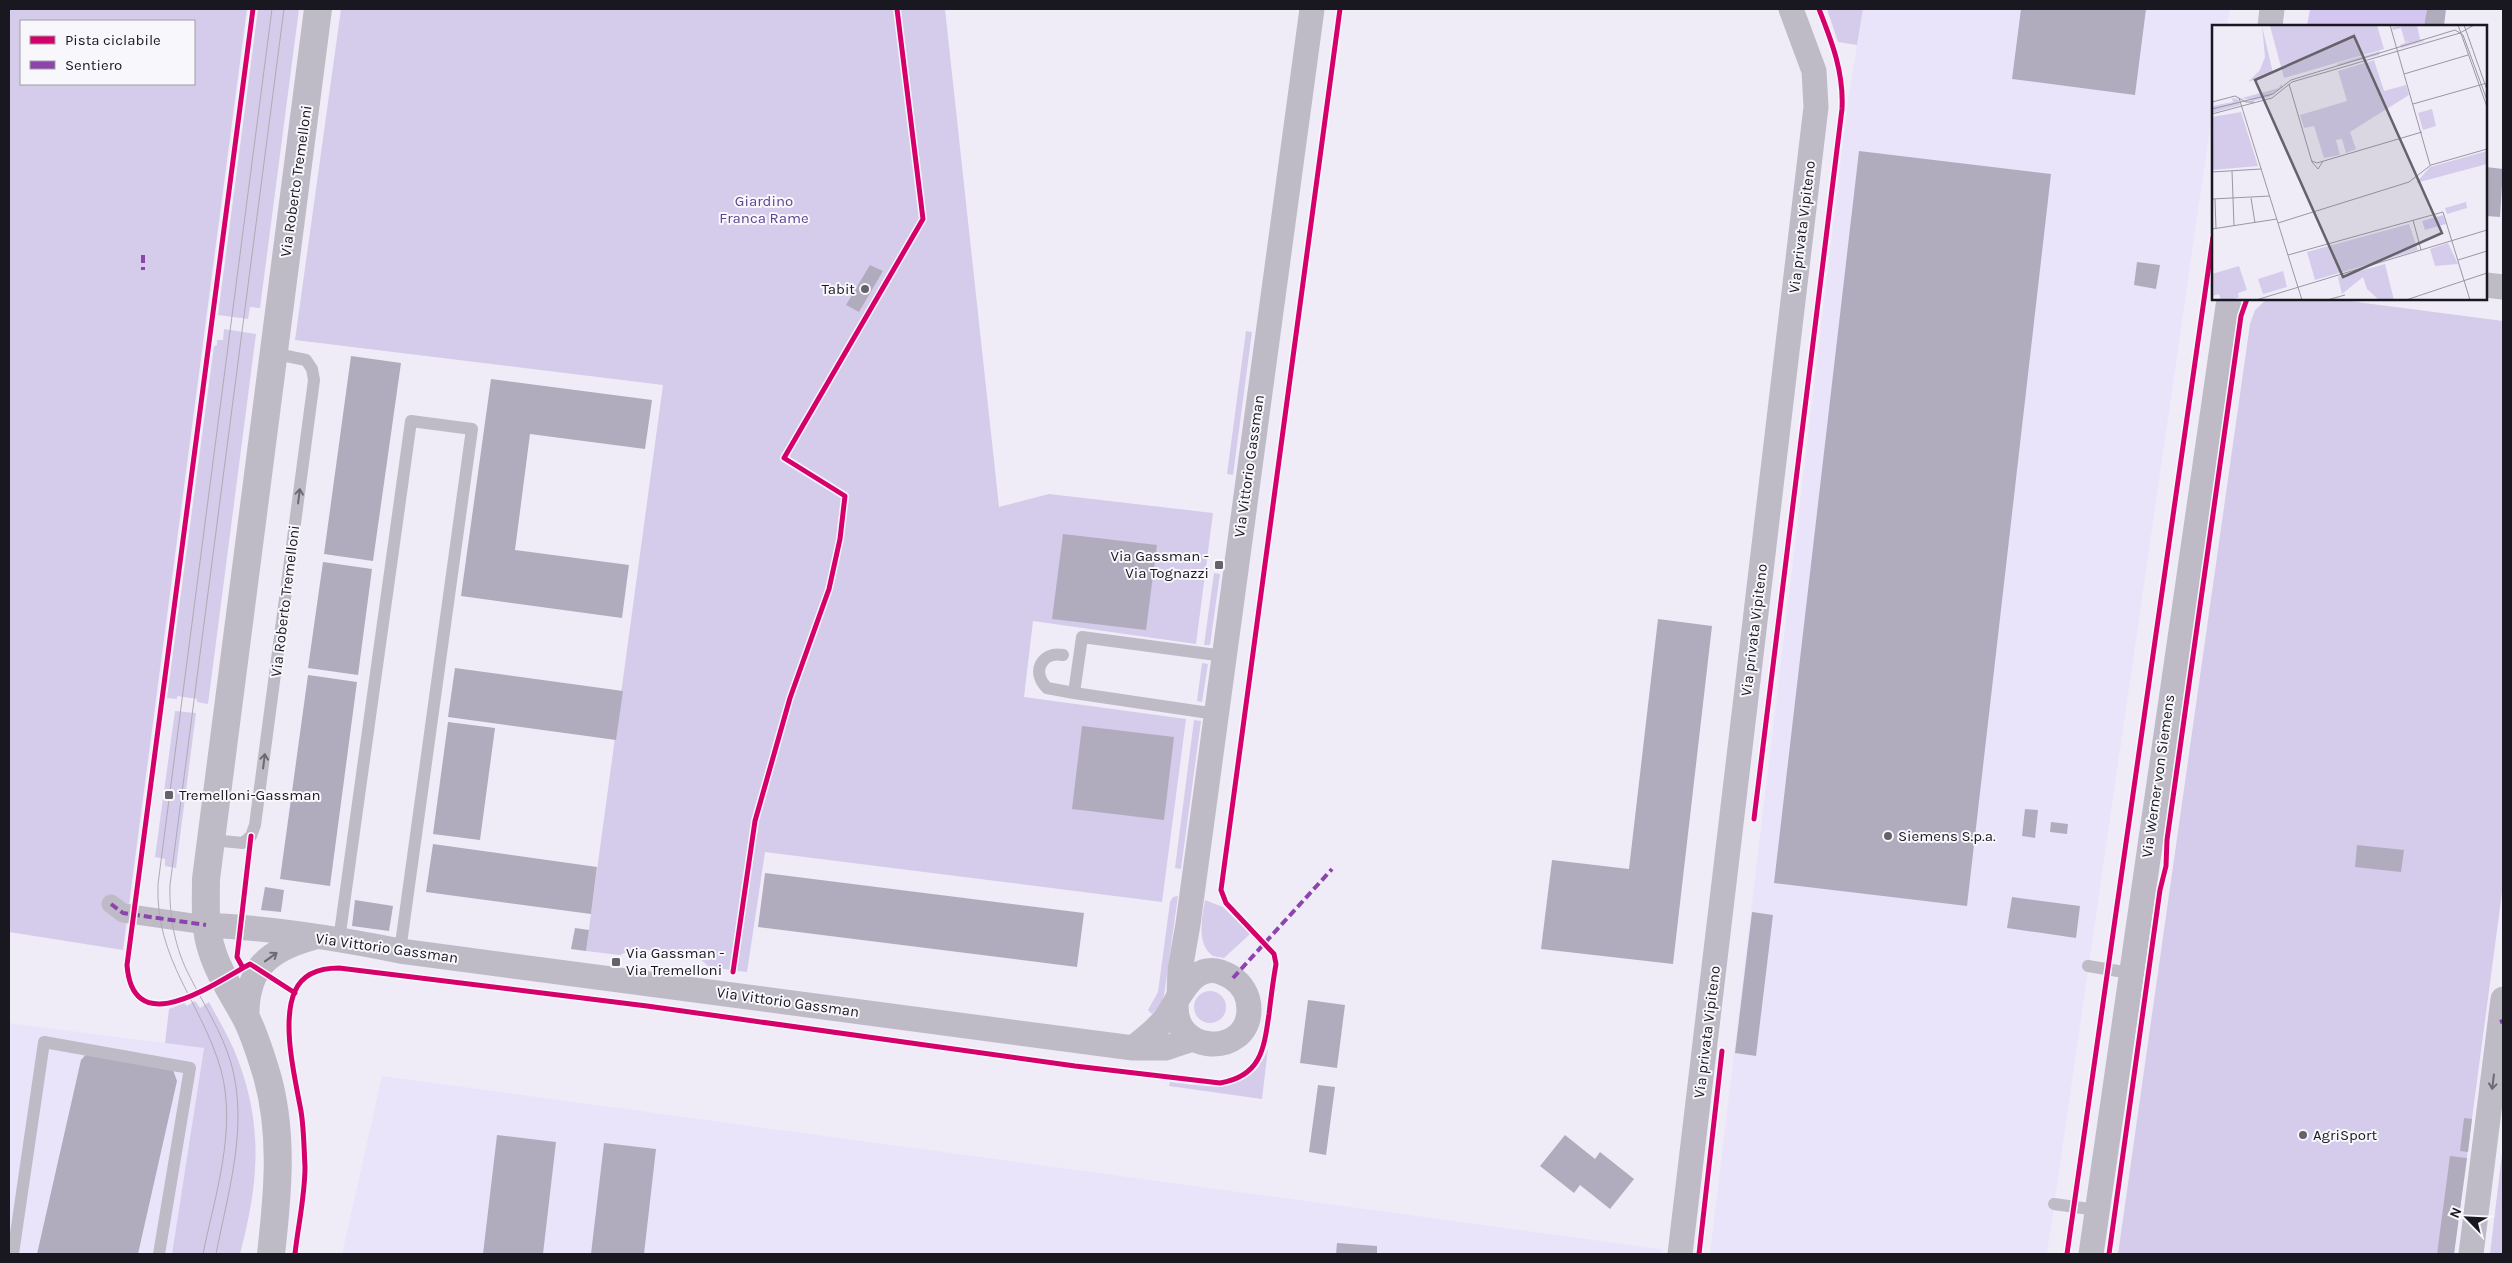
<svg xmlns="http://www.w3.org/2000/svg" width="2512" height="1263" font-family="Karla,sans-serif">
	<rect width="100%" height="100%" fill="#efecf8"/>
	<!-- built -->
	<path fill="#eae4fb" d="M 1863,9 L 2230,9 L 2227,26 L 2213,26 L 2213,108 L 2047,1254 L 1710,1254 L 1848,100 Z
		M 9,1023 L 204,1048 L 172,1254 L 9,1254 Z
		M 382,1076 L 1661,1249 L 1661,1254 L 342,1254 Z"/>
	<!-- green -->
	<path fill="#d4ccea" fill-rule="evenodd" d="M 9,9 L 247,9 L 123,950 L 9,932 ZM 21,21 L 194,21 L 194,84 L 21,84 Z
		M 258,9 L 299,9 L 260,308 L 250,307 L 248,319 L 218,315 Z
		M 341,9 L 945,9 L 999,507 L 1049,494 L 1213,513 L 1196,644 L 1033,621 L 1024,697 L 1186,719 L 1162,902 L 765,852 L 747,972 L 709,967 L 698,957 L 635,948 L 620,955 L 586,951 L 663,385 L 295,340 Z
		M 1827,9 L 1863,9 L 1857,45 L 1838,42 Z
		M 2267,299 L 2334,299 L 2503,321 L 2503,885 L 2454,1254 L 2118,1254 L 2250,324 L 2255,310 Z
		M 224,329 L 256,334 L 208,704 L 197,702 L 197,699 L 177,696 L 177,699 L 167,698 L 214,346 L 217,345 L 217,340 L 223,340 Z
		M 1246,331 L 1252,332 L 1233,475 L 1227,474 Z
		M 1214,573 L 1220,574 L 1210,645 L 1204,645 Z
		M 1202,663 L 1208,664 L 1202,702 L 1197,701 Z
		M 175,711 L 196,713 L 176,868 L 165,866 L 165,859 L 155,857 Z
		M 1194,720 L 1201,721 L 1181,869 L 1175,868 Z
		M 1178,896 L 1164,996 L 1161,1004 L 1152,1014 L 1148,1010 L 1158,992 L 1170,902 L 1173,897 Z
		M 1205,900 L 1223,907 L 1250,934 L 1224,958 L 1213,956 C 1196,944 1202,918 1205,900 Z
		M1194 1007a16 16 0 1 1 32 0a16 16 0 1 1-32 0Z
		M 195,1001 L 200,1008 L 209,1002 C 219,1021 231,1040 238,1060 C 264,1128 258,1186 240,1254 L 172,1254 L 204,1048 L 165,1043 L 169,1009 L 184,1003 L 187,1006 Z
		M 1268,1049 L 1262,1099 L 1169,1086 L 1170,1082 C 1211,1087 1249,1096 1268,1049 Z
		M 2503,1145 L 2503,1254 L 2490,1254 Z"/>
	<!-- forest -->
	<path fill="#d3c7f2" d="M 2310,9 L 2427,9 L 2424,26 L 2307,26 Z"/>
	<!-- building -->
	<path fill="#b1acbd" d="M 2021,9 L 2146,9 L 2135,95 L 2012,79 Z
		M 2427,9 L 2446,9 L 2444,26 L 2424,26 Z
		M 1859,151 L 2051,174 L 1967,906 L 1774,883 Z
		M 2486,167 L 2503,169 L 2500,217 L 2486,216 Z
		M 2137,262 L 2160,265 L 2156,289 L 2134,285 Z
		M 870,265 L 883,271 L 859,312 L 846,305 Z
		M 351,356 L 401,363 L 373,561 L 324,554 Z
		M 491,379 L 652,400 L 645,449 L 530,434 L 515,550 L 629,565 L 622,618 L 461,596 Z
		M 1063,534 L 1157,545 L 1146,630 L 1052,619 Z
		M 323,562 L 372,569 L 358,675 L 308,668 Z
		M 1658,619 L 1712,626 L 1673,964 L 1541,949 L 1552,860 L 1629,869 Z
		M 455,668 L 623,691 L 616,740 L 448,717 Z
		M 308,675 L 357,682 L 330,886 L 280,879 Z
		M 448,722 L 495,728 L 480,840 L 433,834 Z
		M 1082,726 L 1174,737 L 1164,820 L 1072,809 Z
		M 2025,809 L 2038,810 L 2035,838 L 2022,836 Z
		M 2051,822 L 2068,824 L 2067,834 L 2050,832 Z
		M 433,844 L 597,867 L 591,914 L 426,892 Z
		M 2357,845 L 2404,850 L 2401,872 L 2355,867 Z
		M 765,873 L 1084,913 L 1077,967 L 758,927 Z
		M 265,887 L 284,890 L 281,912 L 261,910 Z
		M 2012,897 L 2080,906 L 2076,938 L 2007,928 Z
		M 355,900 L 393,906 L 389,931 L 352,926 Z
		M 1752,912 L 1773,915 L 1756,1056 L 1735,1053 Z
		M 575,928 L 589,930 L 586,951 L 571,949 Z
		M 1308,1000 L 1345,1005 L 1337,1068 L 1300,1063 Z
		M 89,1051 L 173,1070 L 177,1081 L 138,1254 L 37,1254 L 81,1060 Z
		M 1318,1085 L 1335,1087 L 1326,1155 L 1309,1152 Z
		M 2464,1118 L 2472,1119 L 2468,1152 L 2460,1151 Z
		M 497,1135 L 556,1142 L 543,1254 L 483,1254 Z
		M 1565,1135 L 1595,1159 L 1600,1152 L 1634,1179 L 1610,1209 L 1580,1185 L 1574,1193 L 1540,1166 Z
		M 604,1143 L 656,1149 L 644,1254 L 591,1254 Z
		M 2450,1156 L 2467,1158 L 2454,1254 L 2437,1254 Z
		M 1337,1243 L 1377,1246 L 1377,1254 L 1336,1254 Z"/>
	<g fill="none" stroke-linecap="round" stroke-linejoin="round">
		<!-- service -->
		<path stroke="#bebbc6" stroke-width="12" d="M 1063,655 C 1041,651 1031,673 1047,688 L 1074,693
			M 1216,714 L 1074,693 L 1082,637 L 1224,656
			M 212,840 L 243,843 L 251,836 L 255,825 L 314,380 L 312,369 L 306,360 L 272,353
			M 339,940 L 411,421 L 472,429 L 400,951
			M 2088,966 L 2130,973
			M 2054,1204 L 2097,1210
			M 13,1254 L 44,1042 L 190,1068 L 159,1254"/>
		<!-- pedestrian -->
		<path stroke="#bebbc6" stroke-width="19" d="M 111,904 L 123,913 L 206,925"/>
		<!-- minor -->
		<path stroke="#bebbc6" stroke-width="25" d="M 2270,26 L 2272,9
			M 2486,285 L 2503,287
			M 206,925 C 271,928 336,938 400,951 L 1133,1048 L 1166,1048 L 1193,1039
			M 1179,995 L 1180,970 L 1188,924 L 1312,9
			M 247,1022 C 245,971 265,951 312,938
			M 1133,1048 C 1144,1039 1155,1031 1164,1020 C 1181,998 1193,954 1231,977 C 1242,984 1249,996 1249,1009 C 1249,1060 1167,1054 1177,999
			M 1680,1254 L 1816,107 L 1814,71 L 1791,9
			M 2091,1254 L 2229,299
			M 2471,1254 L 2503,999"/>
		<!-- tertiary -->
		<path stroke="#bebbc6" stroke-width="28" d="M 271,1254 C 278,1192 284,1129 265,1069 C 260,1053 255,1037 248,1022 C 236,998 220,977 212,951 C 204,927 206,904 206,879 L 318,9"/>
		<!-- tram -->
		<path stroke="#adabb3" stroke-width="1" d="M 203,1254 C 215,1195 237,1130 221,1070 C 202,1003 155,960 158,884 L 272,9
			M 216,1254 C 228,1192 249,1126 231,1063 C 222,1032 204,1005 190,977 C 175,949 169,916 170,885 L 284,9"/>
		<!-- quiet -->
		<path stroke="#8e44ad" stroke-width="4" stroke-dasharray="8 4" stroke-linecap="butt" d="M 143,255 L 143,270
			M 111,904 L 123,913 L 206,925
			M 1233,978 L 1332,869
			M 2500,1022 L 2503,1021"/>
		<defs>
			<path id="cycleway" d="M 253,9 L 127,965 C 133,1043 215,983 250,964 L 295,993
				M 1754,819 L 1842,109 C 1844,73 1832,42 1819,9
				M 243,968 L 237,957 L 251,836
				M 733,972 L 755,821 L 790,698 L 829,589 L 840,539 L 845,496 L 784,458 L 923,219 L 897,9
				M 295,1254 C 298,1226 305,1196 305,1167 C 304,1149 304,1129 301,1111 C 295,1078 281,1022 295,991 C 303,973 322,968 339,968 L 647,1006 L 1075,1066 L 1220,1083 C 1261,1076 1264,1049 1269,1014 C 1271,997 1273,981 1276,964 L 1274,954 L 1226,903 L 1221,890 L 1340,9
				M 1699,1254 L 1722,1051
				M 2067,1254 L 2213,237
				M 2109,1254 L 2160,890 L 2166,866 L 2167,840 L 2241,316 L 2247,299"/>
		</defs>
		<!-- cycleway casing -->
		<use href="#cycleway" stroke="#f8f7fc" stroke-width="8"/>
		<!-- cycleway -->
		<use href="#cycleway" stroke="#d6006c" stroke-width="5"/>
	</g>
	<!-- one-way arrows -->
	<defs><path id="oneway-shaft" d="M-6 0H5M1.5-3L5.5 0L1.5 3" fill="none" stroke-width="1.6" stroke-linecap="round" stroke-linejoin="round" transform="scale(1.25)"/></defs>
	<g stroke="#6c6972">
		<use href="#oneway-shaft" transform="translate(299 496) rotate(-83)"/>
		<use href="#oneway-shaft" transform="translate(264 761) rotate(-83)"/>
		<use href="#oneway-shaft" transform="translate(271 957) rotate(-36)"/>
		<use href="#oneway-shaft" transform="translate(2493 1082) rotate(97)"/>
	</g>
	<!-- markers -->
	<g fill="#64626b" stroke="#f8f7fc" stroke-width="2">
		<circle cx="865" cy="289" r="5"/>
		<rect x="1214" y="560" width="10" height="10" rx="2.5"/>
		<rect x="164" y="790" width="10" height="10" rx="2.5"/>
		<circle cx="1888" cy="836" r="5"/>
		<rect x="611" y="957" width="10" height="10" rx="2.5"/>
		<circle cx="2303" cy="1135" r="5"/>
	</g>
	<g text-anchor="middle" stroke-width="4" stroke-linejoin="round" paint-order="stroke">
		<!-- street labels -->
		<g font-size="15" fill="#19171f" stroke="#f8f7fc">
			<text transform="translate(296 181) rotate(-82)" y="5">Via Roberto Tremelloni</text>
			<text transform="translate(1802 227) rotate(-83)" y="5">Via privata Vipiteno</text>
			<text transform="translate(1249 466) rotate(-82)" y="5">Via Vittorio Gassman</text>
			<text transform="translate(285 601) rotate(-83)" y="5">Via Roberto Tremelloni</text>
			<text transform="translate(1754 630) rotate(-83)" y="5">Via privata Vipiteno</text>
			<text transform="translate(2158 776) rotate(-82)" y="5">Via Werner von Siemens</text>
			<text transform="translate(387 948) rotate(8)" y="5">Via Vittorio Gassman</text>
			<text transform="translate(788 1002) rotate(8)" y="5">Via Vittorio Gassman</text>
			<text transform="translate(1707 1032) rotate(-83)" y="5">Via privata Vipiteno</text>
		</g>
		<!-- park labels -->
		<g font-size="15" fill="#5e4293" stroke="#f8f7fc">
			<text x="764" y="206">Giardino<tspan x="764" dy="17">Franca Rame</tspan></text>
		</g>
		<!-- poi labels -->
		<g font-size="15" fill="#19171f" stroke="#f8f7fc" text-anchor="start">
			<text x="855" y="294" text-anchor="end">Tabit</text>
			<text x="1209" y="561" text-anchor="end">Via Gassman -<tspan x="1209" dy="17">Via Tognazzi</tspan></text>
			<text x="179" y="800">Tremelloni-Gassman</text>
			<text x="1898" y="841">Siemens S.p.a.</text>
			<text x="626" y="958">Via Gassman -<tspan x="626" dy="17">Via Tremelloni</tspan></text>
			<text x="2313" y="1140">AgriSport</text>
		</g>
	</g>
	<!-- overview -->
	<g transform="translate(2212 25)">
		<rect width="275" height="275" fill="#efecf8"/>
		<path d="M 165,0 L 172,24 L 72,53 L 58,1 ZM 205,0 L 208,14 L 213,16 L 189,23 L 188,20 L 197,16 L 193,17 L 189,3 L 181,5 L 180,2 ZM 50,1 L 61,48 L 36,57 L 48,45 L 53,32 ZM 168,26 L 167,30 L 126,41 L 125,39 ZM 162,35 L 172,66 L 194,60 L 197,70 L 138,107 L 144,124 L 134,128 L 130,114 L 124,115 L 128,130 L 112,133 L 102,101 L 92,103 L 88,90 L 135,76 L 126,46 ZM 69,59 L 71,62 L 57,72 L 41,76 L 30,73 L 67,63 ZM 20,73 L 26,74 L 28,80 L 0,88 L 0,81 L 21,77 ZM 220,84 L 224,101 L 211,105 L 206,88 ZM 29,87 L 46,141 L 0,145 L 0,92 ZM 275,126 L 275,139 L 204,158 L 218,142 ZM 254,177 L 255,183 L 235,189 L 233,183 ZM 197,199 L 206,225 L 103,255 L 95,227 ZM 236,218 L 246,239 L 223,241 L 218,224 ZM 173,239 L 182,275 L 167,275 L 155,264 L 151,252 L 130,269 L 126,252 ZM 27,241 L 35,265 L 26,268 L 27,272 L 20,275 L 9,275 L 7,269 L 0,271 L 0,249 ZM 71,246 L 75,262 L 51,269 L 46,254 Z" fill="#d4ccea"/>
		<path d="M 231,190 L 234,199 L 213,205 L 210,196 Z" fill="#d3c7f2"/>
		<path fill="none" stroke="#9997a1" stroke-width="1" d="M 178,0 L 218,140M 246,0 L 275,82M 252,0 L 275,65M 192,49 L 256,30M 77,59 L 100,137 L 106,144 L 111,136M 27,73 L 90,275M 0,77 L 23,71 L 34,77 L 42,77M 201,79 L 275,58M 0,84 L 61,69 L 79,55 L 243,5 L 251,10 L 275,75M 0,89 L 60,73 L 80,57 L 248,8 L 262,0M 100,136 L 105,138 L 210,107M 20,146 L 22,201M 0,147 L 49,144M 39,173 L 43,198M 0,174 L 58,171M 3,174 L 4,204M 201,195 L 209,225M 66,198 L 197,157 L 219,140 L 275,124M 0,204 L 65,194M 76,230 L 231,187 L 258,275M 246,235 L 275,226M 44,275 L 275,205M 115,275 L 133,270M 194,275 L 275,248"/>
		<path fill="#64626b" fill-opacity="0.15" stroke="#64626b" stroke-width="2.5" d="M 142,11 L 230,208 L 131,252 L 43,55 Z"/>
		<rect width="275" height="275" fill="none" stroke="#19171f" stroke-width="2.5"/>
	</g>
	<!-- border -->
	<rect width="2512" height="1263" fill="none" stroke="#19171f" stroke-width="20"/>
	<!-- legend -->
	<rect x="20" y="20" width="175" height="65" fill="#f8f7fc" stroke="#9f9da4"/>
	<rect x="30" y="36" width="25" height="8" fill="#d6006c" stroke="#9f9da4"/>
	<text x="65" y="45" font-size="15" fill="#19171f">Pista ciclabile</text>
	<rect x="30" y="61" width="25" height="8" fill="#8e44ad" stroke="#9f9da4"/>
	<text x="65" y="70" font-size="15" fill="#19171f">Sentiero</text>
	<!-- north arrow -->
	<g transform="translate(2467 1218) rotate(294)" stroke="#f8f7fc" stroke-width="4" paint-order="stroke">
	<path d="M0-4L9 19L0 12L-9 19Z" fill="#19171f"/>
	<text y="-8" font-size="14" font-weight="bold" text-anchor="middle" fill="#19171f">N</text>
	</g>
</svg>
